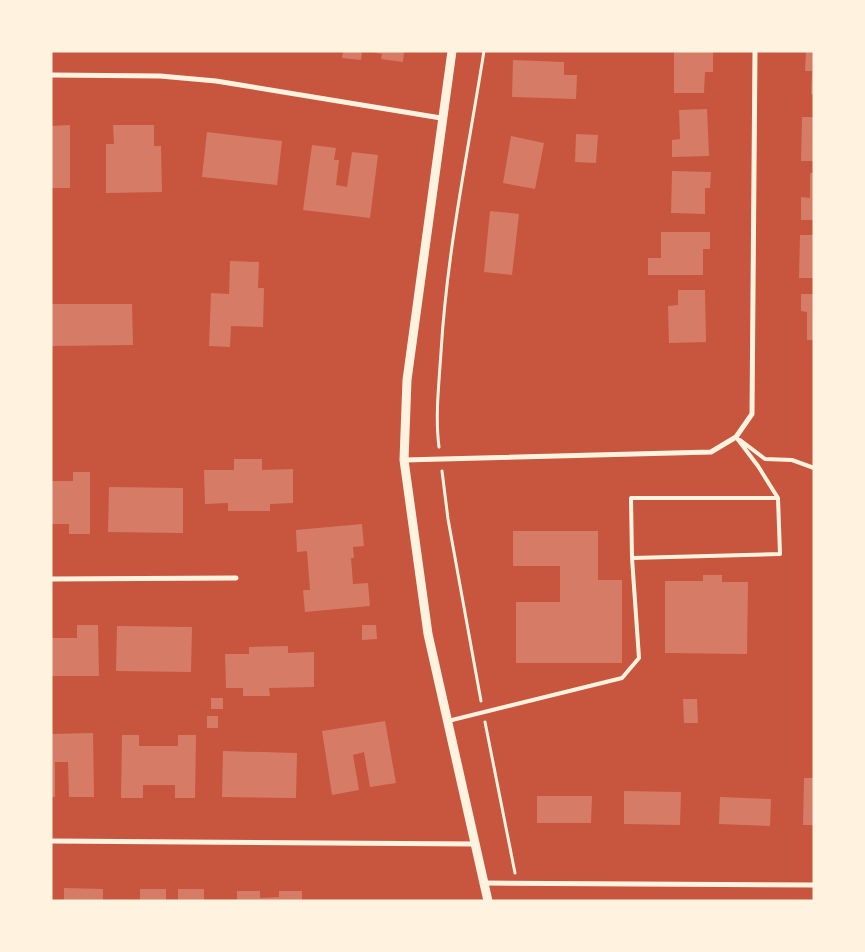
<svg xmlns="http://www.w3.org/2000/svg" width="865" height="952" font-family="Inter,sans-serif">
	<rect width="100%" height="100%" fill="#c8553d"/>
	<!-- building -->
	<path fill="#d67c66" d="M 343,51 L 362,51 L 361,60 L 342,58 Z
		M 367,51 L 404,51 L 403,62 L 381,59 L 382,54 Z
		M 674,51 L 713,52 L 713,72 L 705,72 L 704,93 L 674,93 Z
		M 806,51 L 814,51 L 814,94 L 811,94 L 812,71 L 805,71 Z
		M 513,60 L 564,62 L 564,75 L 577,75 L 576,99 L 512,97 Z
		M 707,109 L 709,156 L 672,157 L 672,140 L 680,139 L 679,110 Z
		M 802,117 L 814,117 L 814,161 L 801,161 Z
		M 70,125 L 70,188 L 51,188 L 51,126 Z
		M 113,125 L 154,125 L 154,146 L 161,146 L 162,192 L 106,193 L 106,144 L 114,144 Z
		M 207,132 L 282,141 L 277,185 L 202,177 Z
		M 576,134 L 598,135 L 596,163 L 575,162 Z
		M 511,136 L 544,143 L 535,189 L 503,183 Z
		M 312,145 L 336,148 L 334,160 L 339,160 L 336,185 L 347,187 L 352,152 L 378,155 L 370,218 L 303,210 Z
		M 672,171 L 711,172 L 710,188 L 705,188 L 705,214 L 671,213 Z
		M 810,173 L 814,173 L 814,220 L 801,220 L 801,197 L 810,198 Z
		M 490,211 L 519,214 L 512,275 L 484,272 Z
		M 661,232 L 710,232 L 710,249 L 703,249 L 703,275 L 648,275 L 648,258 L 661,258 Z
		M 800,235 L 814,235 L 814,278 L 799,278 Z
		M 230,261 L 259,262 L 258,288 L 264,288 L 263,327 L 231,326 L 230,347 L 209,346 L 211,293 L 229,294 Z
		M 678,290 L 705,290 L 706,342 L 669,343 L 668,306 L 678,305 Z
		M 801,294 L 814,294 L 814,340 L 807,340 L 807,312 L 801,311 Z
		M 51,304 L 132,304 L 133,345 L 51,346 Z
		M 234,459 L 262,459 L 262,470 L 293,469 L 293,503 L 270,504 L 270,511 L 228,511 L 228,503 L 205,504 L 204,470 L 234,470 Z
		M 73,472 L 90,472 L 90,534 L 69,534 L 69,524 L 51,524 L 51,481 L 73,481 Z
		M 109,487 L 183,488 L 183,533 L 108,532 Z
		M 362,524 L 364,546 L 353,547 L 354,558 L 351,558 L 353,584 L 368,583 L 370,606 L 305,612 L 303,590 L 310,590 L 307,551 L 297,552 L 296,530 Z
		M 513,531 L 598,531 L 598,580 L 622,580 L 622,663 L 516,663 L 516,602 L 560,602 L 560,566 L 513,566 Z
		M 703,575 L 722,575 L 722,582 L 748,582 L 747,654 L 665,653 L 665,581 L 703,581 Z
		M 77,625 L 98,625 L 99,676 L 51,676 L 51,638 L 77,638 Z
		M 362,625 L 376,625 L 377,639 L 362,640 Z
		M 117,626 L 192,627 L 191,672 L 116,671 Z
		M 288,646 L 288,653 L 314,652 L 314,687 L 269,688 L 270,696 L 243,696 L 243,688 L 226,688 L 225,654 L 249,654 L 249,647 Z
		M 211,698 L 223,698 L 223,709 L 211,709 Z
		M 683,699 L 697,699 L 698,723 L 684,723 Z
		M 207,716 L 218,716 L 218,728 L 207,728 Z
		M 385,721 L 396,783 L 370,787 L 364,752 L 353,755 L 359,790 L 332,795 L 322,731 Z
		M 93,733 L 94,797 L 69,797 L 68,762 L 55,762 L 55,797 L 51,797 L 51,734 Z
		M 122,735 L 139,735 L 139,746 L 178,746 L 178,735 L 196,735 L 195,798 L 175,798 L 175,785 L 143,785 L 143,798 L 121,798 Z
		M 223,751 L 297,753 L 296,798 L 222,797 Z
		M 804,778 L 814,778 L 814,825 L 803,825 Z
		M 624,791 L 681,792 L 680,825 L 624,824 Z
		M 537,796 L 592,796 L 591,823 L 537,823 Z
		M 720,797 L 771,799 L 770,826 L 719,824 Z
		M 64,888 L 103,889 L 103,901 L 64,901 Z
		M 140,889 L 166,889 L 166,901 L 140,901 Z
		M 178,889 L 204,889 L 204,901 L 178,901 Z
		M 237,891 L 260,891 L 260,898 L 279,897 L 279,891 L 302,891 L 302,901 L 237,901 Z"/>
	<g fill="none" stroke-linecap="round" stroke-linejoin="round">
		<!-- path -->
		<path stroke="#fff3e0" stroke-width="3" d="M 439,447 C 435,416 439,384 441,352 C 447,251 468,152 484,51
			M 442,471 L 448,519 L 481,701
			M 485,722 L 515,873"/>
		<!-- service -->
		<path stroke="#fff3e0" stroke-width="4" d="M 736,437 L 758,466 L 778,498 L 631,498 L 632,558 L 780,554 L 778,498
			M 740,440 L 765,459 L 792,460 L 814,468
			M 448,721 L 622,678 L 639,658 L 632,558"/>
		<!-- minor -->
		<path stroke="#fff3e0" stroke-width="5" d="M 51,75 L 160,76 L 216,81 L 441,118
			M 404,460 L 711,452 L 736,437 L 752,414 L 755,51
			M 51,579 L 236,578
			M 51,841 L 475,844
			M 484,883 L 814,885"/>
		<!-- tertiary -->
		<path stroke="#fff3e0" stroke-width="9" d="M 452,51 L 407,380 L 404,460 L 428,634 L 488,901"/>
	</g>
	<!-- border -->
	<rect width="865" height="952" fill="none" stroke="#fff3e0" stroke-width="105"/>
</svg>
